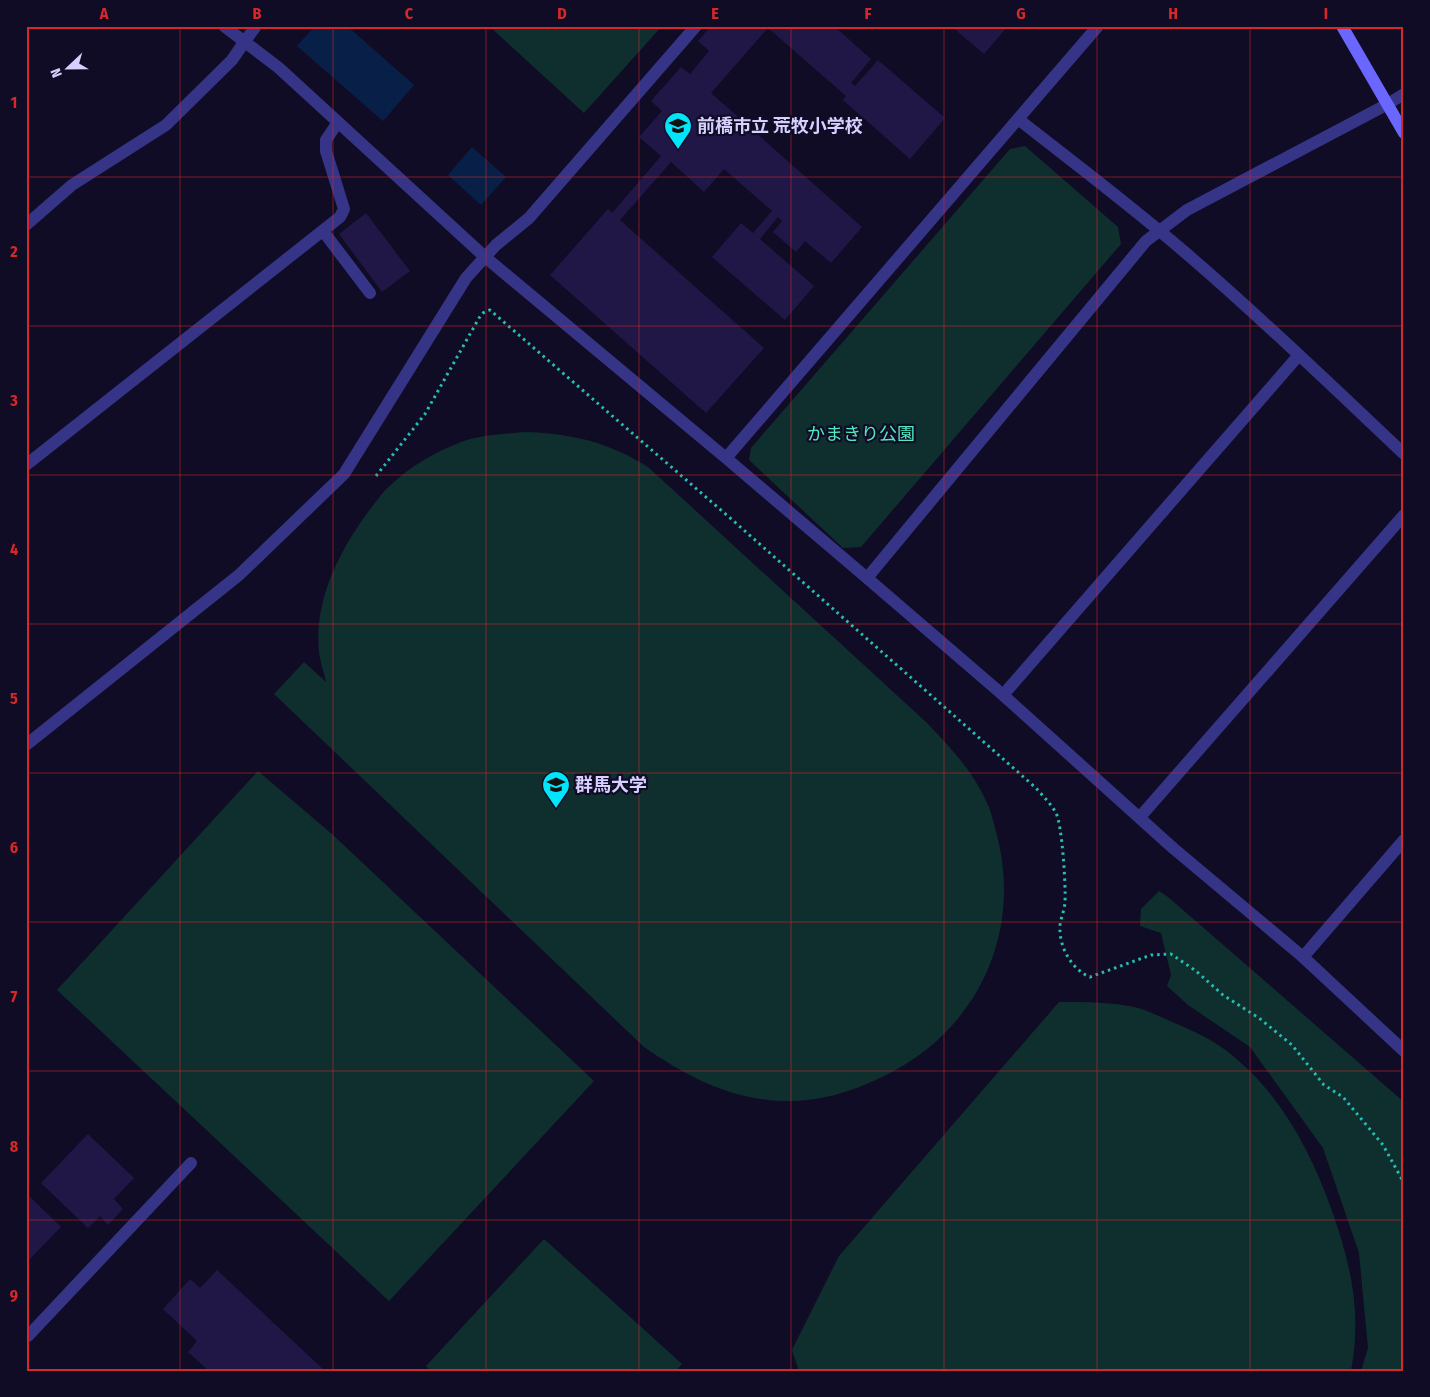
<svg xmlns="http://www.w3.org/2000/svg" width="1430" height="1397" font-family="'Fira Sans Condensed','Noto Sans JP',sans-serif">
	<rect width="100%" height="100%" fill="#100c25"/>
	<!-- green -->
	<path fill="#0f2f2e" d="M 489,26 L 662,26 L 584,113 Z
		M 1025,146 L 1118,227 L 1121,244 L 861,547 L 843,548 L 749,460 L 751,448 L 1010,149 Z
		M 525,432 C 557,433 591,438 620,452 C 630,456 639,462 648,467 L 926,722 C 950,747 973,771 987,803 C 992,813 994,825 997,835 C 1023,937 975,1034 880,1078 C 849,1093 817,1102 782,1101 C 729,1099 686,1076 644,1047 L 274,694 L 304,662 L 326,682 C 324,672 320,662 319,652 C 314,600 339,552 368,512 C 376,502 383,491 393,483 C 410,467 432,454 454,445 C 475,435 502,434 525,432 Z
		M 258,771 L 333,835 L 594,1081 L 389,1301 L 57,990 Z
		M 1159,891 L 1168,897 L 1404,1102 L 1404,1371 L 1361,1371 L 1368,1348 L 1359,1253 L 1323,1148 L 1250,1047 L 1188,1005 L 1167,986 L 1171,975 L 1161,933 L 1140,926 L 1141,909 Z
		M 1059,1002 C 1083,1002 1115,1002 1138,1008 C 1149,1011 1160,1017 1170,1021 C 1188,1029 1208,1037 1224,1049 C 1278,1089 1310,1149 1332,1211 C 1351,1265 1362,1313 1351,1371 L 799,1371 L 792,1350 L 839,1256 Z
		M 544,1239 L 682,1364 L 676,1371 L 431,1371 L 426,1366 Z"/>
	<!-- water -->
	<path fill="#082048" d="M 315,26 L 347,26 L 414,85 L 383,121 L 297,46 Z
		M 472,147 L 506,177 L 481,205 L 448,175 Z"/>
	<!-- building -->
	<path fill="#201747" d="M 711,26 L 834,26 L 871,59 L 851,83 L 855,86 L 878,60 L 945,118 L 910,159 L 843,100 L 846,96 L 768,28 L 711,93 L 862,227 L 831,263 L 805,241 L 796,252 L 773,232 L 782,221 L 778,217 L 760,239 L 814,286 L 785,320 L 712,257 L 741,223 L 753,233 L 772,211 L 724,169 L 704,192 L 671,162 L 620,220 L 764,348 L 706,413 L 550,275 L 608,209 L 612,213 L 661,156 L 639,137 L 662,111 L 651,101 L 681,67 L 690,74 L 709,51 L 698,41 Z
		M 951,26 L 1008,26 L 984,54 Z
		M 366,213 L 410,271 L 382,292 L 339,234 Z
		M 88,1134 L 134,1178 L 114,1199 L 123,1209 L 108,1225 L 100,1216 L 88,1228 L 41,1183 Z
		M 26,1193 L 61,1227 L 26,1263 Z
		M 217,1270 L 325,1371 L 209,1371 L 188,1352 L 197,1341 L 163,1309 L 190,1279 L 200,1288 Z"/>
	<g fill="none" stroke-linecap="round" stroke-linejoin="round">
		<!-- path -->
		<path stroke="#25beb3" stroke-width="3" stroke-dasharray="2.5 4" stroke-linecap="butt" d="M 376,476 L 425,414 L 479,318 L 483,313 L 490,310 L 729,517 L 1036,788 C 1043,796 1051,804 1056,813 C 1062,824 1066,886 1065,901 C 1065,910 1060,919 1060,927 C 1059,947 1072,970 1090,977 L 1151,955 L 1171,954 L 1196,971 L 1223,995 L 1259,1018 L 1292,1045 L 1324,1085 L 1343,1097 L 1383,1145 L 1404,1183"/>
		<!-- service -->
		<path stroke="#363487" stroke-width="12" d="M 26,225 L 72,185 L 166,125 L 232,60 L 245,41
			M 323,231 L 370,293
			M 485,257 L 496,245 L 529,218 L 696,26
			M 26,465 L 340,217 L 344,209 L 326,151 L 326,140 L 338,122
			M 28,1336 L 191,1163"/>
		<!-- minor -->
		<path stroke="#363487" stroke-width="12" d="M 224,26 L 279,68 L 485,257 L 726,458 L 867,578
			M 245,41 L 256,26
			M 1386,105 L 1404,94
			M 1018,119 C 1078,166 1138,211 1195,261 C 1267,323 1335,389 1404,454
			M 726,458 L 1098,26
			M 1003,695 L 1299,355
			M 26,745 L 239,575 L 344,474 L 466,278 L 485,257
			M 1140,817 L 1404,515
			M 1303,957 L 1404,840"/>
		<!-- tertiary -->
		<path stroke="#363487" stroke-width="12" d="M 1386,105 L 1187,210 L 1146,241 L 867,578 L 1003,695 L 1173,848 L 1303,957 L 1404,1051"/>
		<!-- secondary -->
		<path stroke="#6967ff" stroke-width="12" d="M 1342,26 L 1404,133"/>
	</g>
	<!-- grid -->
	<path fill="none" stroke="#d62828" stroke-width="1" stroke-opacity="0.55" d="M 180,26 L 180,1371M 333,26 L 333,1371M 486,26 L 486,1371M 639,26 L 639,1371M 791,26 L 791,1371M 944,26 L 944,1371M 1097,26 L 1097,1371M 1250,26 L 1250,1371M 26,177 L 1404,177M 26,326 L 1404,326M 26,475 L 1404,475M 26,624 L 1404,624M 26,773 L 1404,773M 26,922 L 1404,922M 26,1071 L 1404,1071M 26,1220 L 1404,1220"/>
	<!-- icons -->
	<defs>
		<symbol id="school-pin" viewBox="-11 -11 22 30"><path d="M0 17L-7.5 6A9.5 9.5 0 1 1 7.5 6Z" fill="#00e5fb" stroke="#100c25"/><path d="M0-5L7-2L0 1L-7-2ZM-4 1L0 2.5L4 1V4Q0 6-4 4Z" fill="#111"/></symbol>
		<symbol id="university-pin" viewBox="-11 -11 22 30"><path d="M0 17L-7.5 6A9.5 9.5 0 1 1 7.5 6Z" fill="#00e5fb" stroke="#100c25"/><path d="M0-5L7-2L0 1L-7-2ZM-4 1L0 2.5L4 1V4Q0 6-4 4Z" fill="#111"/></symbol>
	</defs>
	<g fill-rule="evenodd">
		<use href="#school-pin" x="662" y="110" width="32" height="43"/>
		<use href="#university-pin" x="540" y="769" width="32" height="43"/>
	</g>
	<g text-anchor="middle" stroke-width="4.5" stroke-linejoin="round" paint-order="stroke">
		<!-- poi labels -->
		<g font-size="18" font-weight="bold" fill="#d5d0ff" stroke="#100c25" text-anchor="start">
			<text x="697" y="132">前橋市立 荒牧小学校</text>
			<text x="575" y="791">群馬大学</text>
		</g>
		<!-- park labels -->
		<g font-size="18" fill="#52e9c1" stroke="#100c25">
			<text x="861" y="440">かまきり公園</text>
		</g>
	</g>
	<!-- border -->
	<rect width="1430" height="1397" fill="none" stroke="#100c25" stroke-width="55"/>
	<!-- north arrow -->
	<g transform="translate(68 68) rotate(248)" stroke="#100c25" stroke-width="4" paint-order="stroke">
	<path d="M0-4L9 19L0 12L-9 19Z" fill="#d5d0ff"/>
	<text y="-8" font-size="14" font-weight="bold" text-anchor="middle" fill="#d5d0ff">N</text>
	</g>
	<rect x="28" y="28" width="1374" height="1342" fill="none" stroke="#d62828" stroke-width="2"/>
	<g font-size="16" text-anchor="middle" font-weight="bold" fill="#d62828">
		<text x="104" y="19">A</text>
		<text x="257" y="19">B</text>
		<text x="409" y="19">C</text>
		<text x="562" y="19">D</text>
		<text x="715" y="19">E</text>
		<text x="868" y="19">F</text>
		<text x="1021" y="19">G</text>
		<text x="1173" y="19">H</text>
		<text x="1326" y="19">I</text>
		<text x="14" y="108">1</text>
		<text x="14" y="257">2</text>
		<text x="14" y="406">3</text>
		<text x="14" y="555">4</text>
		<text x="14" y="704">5</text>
		<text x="14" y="853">6</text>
		<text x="14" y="1002">7</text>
		<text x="14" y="1152">8</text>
		<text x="14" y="1301">9</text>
	</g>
</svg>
